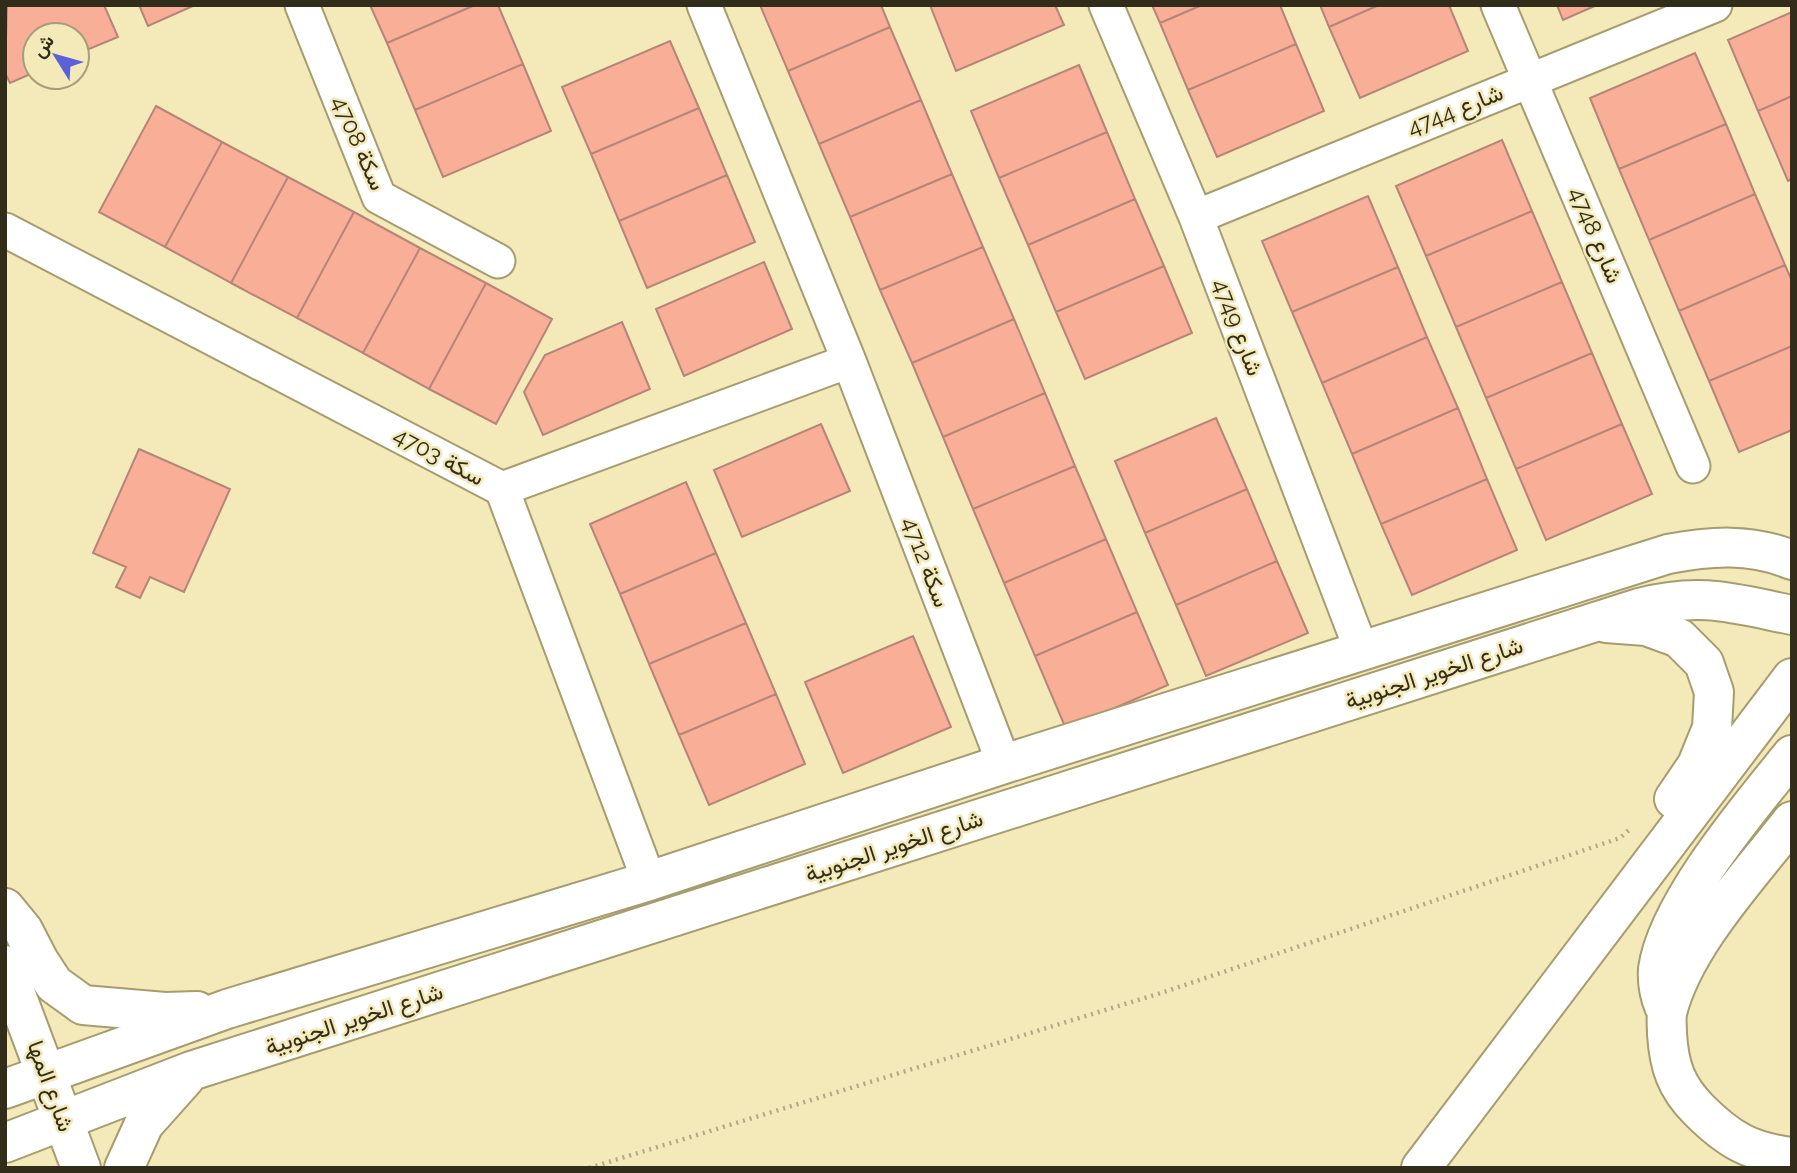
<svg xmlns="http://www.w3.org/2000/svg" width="1797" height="1173" font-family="Raleway,Vazirmatn,sans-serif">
	<rect width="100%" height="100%" fill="#f4e9b9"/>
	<!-- building -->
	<path fill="#f9ae98" stroke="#b58577" stroke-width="2" d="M 7,5 L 104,5 L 118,37 L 77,54 L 77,35 L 35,35 L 35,72 L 10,83 L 5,73 Z
		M 139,5 L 195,5 L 148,26 Z
		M 370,5 L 475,5 L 387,43 Z
		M 475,5 L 498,5 L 523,64 L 415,110 L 387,43 Z
		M 760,5 L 881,5 L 890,27 L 788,71 Z
		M 930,5 L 1055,5 L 1064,25 L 956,71 Z
		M 1152,5 L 1202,5 L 1160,23 Z
		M 1202,5 L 1280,5 L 1296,44 L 1188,90 L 1160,23 Z
		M 1320,5 L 1379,5 L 1329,27 Z
		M 1379,5 L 1449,5 L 1468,51 L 1360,98 L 1329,27 Z
		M 1557,5 L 1597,5 L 1563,20 Z
		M 1792,12 L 1792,96 L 1758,111 L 1728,40 Z
		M 890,27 L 921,100 L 819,144 L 788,71 Z
		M 670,41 L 699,108 L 591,154 L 562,87 Z
		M 1296,44 L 1324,111 L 1217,157 L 1188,90 Z
		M 1695,53 L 1726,124 L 1619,169 L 1590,98 Z
		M 523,64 L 551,131 L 443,177 L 415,110 Z
		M 1079,65 L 1107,132 L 999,178 L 971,111 Z
		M 1792,96 L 1792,179 L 1788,181 L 1758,111 Z
		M 921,100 L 952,174 L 850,217 L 819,144 Z
		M 156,106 L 222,142 L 165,247 L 99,212 Z
		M 699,108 L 727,175 L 619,221 L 591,154 Z
		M 1726,124 L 1755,194 L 1649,240 L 1619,169 Z
		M 1107,132 L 1135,199 L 1028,245 L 999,178 Z
		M 1502,140 L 1532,211 L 1426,256 L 1396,186 Z
		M 222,142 L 288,177 L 231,283 L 165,247 Z
		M 952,174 L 983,247 L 880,290 L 850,217 Z
		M 727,175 L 755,242 L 647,288 L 619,221 Z
		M 288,177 L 354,212 L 297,318 L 231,283 Z
		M 1755,194 L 1785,265 L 1679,311 L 1649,240 Z
		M 1368,196 L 1398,267 L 1292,312 L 1262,241 Z
		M 1135,199 L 1164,266 L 1056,312 L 1028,245 Z
		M 1532,211 L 1562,282 L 1456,327 L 1426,256 Z
		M 354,212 L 420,248 L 363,353 L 297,318 Z
		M 983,247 L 1014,319 L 912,363 L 880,290 Z
		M 420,248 L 486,283 L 429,389 L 363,353 Z
		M 764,262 L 792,329 L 684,376 L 656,309 Z
		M 1785,265 L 1792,281 L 1792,346 L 1709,381 L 1679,311 Z
		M 1164,266 L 1192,333 L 1085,379 L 1056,312 Z
		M 1398,267 L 1427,337 L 1322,383 L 1292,312 Z
		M 1562,282 L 1592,353 L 1486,398 L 1456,327 Z
		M 486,283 L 552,319 L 496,424 L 429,389 Z
		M 1014,319 L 1045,393 L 943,437 L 912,363 Z
		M 622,322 L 650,389 L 543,435 L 524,392 L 545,355 Z
		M 1427,337 L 1458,408 L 1352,454 L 1322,383 Z
		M 1792,346 L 1792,430 L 1739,452 L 1709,381 Z
		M 1592,353 L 1622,424 L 1516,469 L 1486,398 Z
		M 1045,393 L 1075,466 L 973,509 L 943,437 Z
		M 1458,408 L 1487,479 L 1381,524 L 1352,454 Z
		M 1216,418 L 1247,489 L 1145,533 L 1115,461 Z
		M 821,424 L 850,491 L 742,537 L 714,470 Z
		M 1622,424 L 1652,494 L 1546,540 L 1516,469 Z
		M 139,449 L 230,489 L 184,592 L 150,577 L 140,598 L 116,587 L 126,567 L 93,553 Z
		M 1075,466 L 1106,539 L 1004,583 L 973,509 Z
		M 1487,479 L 1517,550 L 1412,595 L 1381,524 Z
		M 686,482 L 716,553 L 620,594 L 590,524 Z
		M 1247,489 L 1277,561 L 1176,605 L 1145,533 Z
		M 1106,539 L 1137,612 L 1035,656 L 1004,583 Z
		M 716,553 L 746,623 L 649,664 L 620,594 Z
		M 1277,561 L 1308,633 L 1206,676 L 1176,605 Z
		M 1137,612 L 1168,685 L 1066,729 L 1035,656 Z
		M 746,623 L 776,694 L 679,735 L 649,664 Z
		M 913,636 L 951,727 L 843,773 L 805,682 Z
		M 776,694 L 805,764 L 709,805 L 679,735 Z"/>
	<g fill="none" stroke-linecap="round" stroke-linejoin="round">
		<defs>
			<path id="street" d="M 302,5 L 379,197 L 498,261
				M 704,5 L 849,361 L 1004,764
				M 1106,5 L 1196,217 L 1362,652
				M 1498,5 L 1693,466
				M 1196,217 L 1715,5
				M 5,230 L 502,489 L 649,881
				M 502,489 L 849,361"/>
			<path id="secondary" d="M 1606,623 L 1646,626 L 1679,638 L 1704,663 L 1714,692 L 1712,728 L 1697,765 L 1674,799
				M 1792,821 C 1750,875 1683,946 1667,1013 C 1666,1019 1667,1027 1667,1034 C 1669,1066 1676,1087 1699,1110 C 1729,1140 1750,1152 1792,1157
				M 5,908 L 23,930 L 39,961 L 54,984 L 83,1005 L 165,1012 L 197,1011
				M 5,965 L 81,1168
				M 1664,1006 C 1659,994 1657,983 1658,969 C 1667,904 1751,806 1792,755
				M 5,1089 L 227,1009 L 649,881 L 1004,764 L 1668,554 C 1711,546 1750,543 1792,560
				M 5,1143 L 191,1071 L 1639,608 C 1701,592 1732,603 1792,615
				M 124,1168 L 144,1124 L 185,1078
				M 1421,1168 L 1792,678"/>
		</defs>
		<!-- street casing -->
		<use href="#street" stroke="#a69c6e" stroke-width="37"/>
		<!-- secondary casing -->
		<use href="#secondary" stroke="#a69c6e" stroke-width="42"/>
		<!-- path -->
		<path stroke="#b1a983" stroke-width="4.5" stroke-dasharray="2 5" stroke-linecap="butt" d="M 589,1168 L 1161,993 L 1620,838 L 1629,830"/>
		<!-- street -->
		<use href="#street" stroke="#fff" stroke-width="33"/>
		<!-- secondary -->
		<use href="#secondary" stroke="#fff" stroke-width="38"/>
	</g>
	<g text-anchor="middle" stroke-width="5" stroke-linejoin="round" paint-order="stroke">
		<!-- street labels -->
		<g font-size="23" fill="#322d1b" stroke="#f4e9b9">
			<text transform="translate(1455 110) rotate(-22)" y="8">4744 شارع</text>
			<text transform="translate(359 143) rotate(66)" y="8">سكة 4708</text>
			<text transform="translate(1596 235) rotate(67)" y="8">4748 شارع</text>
			<text transform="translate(1238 327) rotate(69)" y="8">4749 شارع</text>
			<text transform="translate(439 456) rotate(28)" y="8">4703 سكة</text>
			<text transform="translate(926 562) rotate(69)" y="8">سكة 4712</text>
			<text transform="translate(1434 673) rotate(-18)" y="8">شارع الخوير الجنوبية</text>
			<text transform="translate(894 846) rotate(-18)" y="8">شارع الخوير الجنوبية</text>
			<text transform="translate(354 1019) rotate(-18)" y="8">شارع الخوير الجنوبية</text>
			<text transform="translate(51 1086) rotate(70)" y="8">شارع المها</text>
		</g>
	</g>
	<!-- border -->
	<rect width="1797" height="1173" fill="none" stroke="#322d1b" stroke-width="14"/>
	<!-- north arrow -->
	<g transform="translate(56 56) rotate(307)"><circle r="33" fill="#f4e9b9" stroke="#a69e7a" stroke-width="2"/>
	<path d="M0-5L12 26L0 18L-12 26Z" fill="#5c61d9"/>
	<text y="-10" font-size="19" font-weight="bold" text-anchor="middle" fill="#322d1b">ش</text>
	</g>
</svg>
